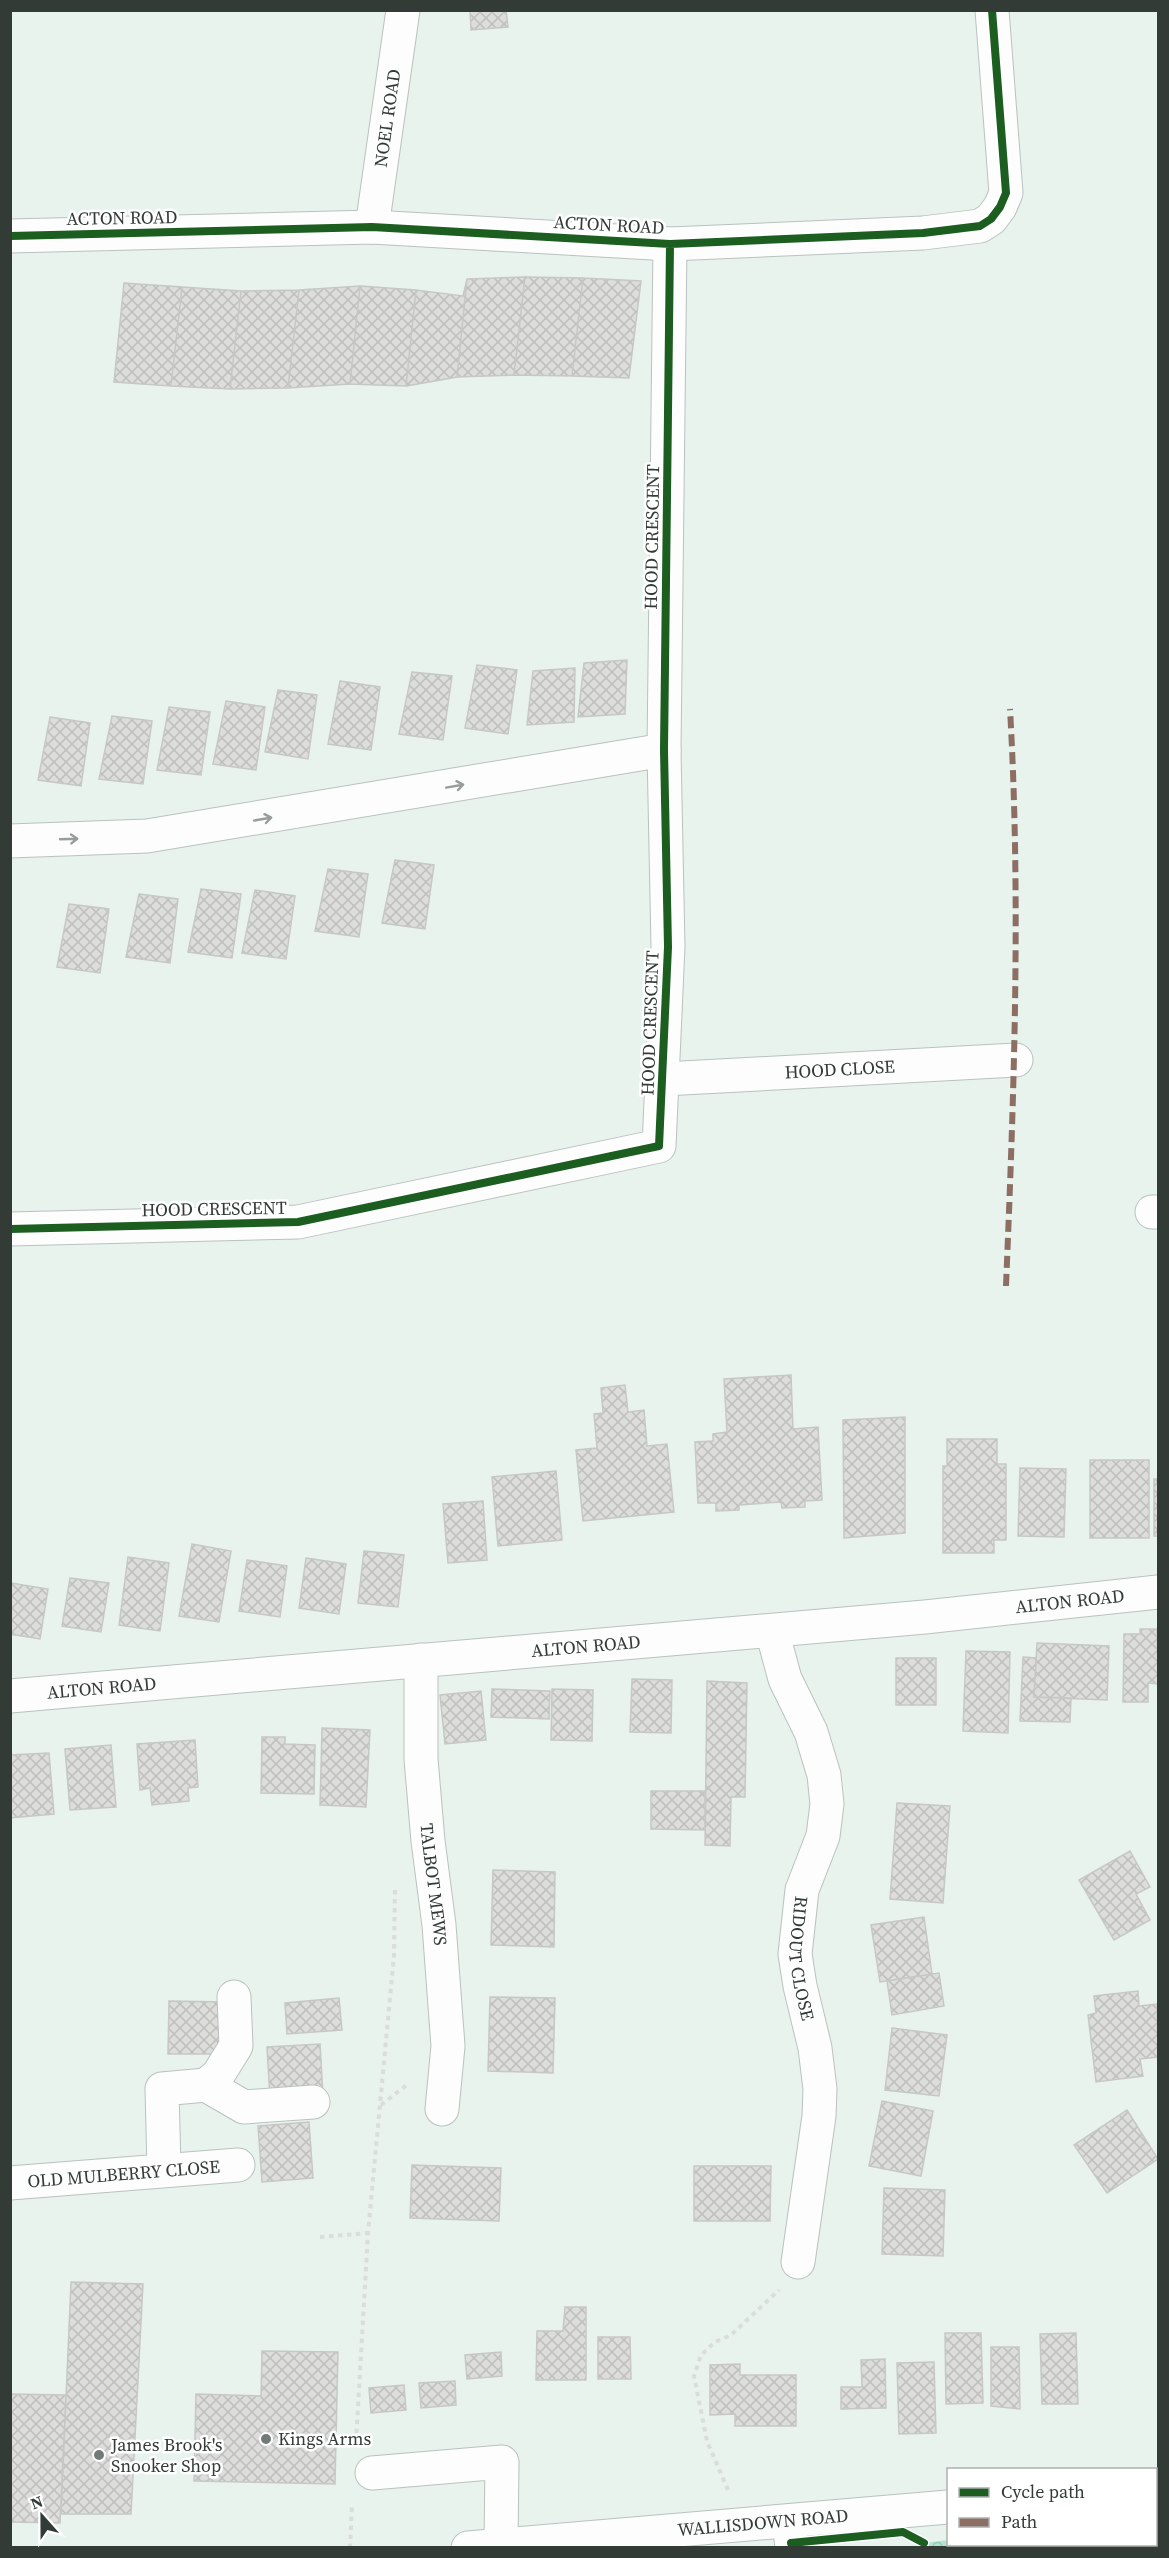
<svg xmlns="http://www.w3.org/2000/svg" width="1169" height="2558" font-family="'Source Serif 4',serif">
	<defs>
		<pattern id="park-crowns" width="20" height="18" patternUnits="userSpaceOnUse" patternTransform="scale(1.5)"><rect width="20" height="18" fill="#b0e6d1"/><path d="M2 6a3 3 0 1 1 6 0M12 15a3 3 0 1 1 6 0" fill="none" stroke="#98c6b4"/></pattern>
		<pattern id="building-cross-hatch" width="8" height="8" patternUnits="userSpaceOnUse" patternTransform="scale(1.5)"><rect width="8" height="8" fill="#dddddc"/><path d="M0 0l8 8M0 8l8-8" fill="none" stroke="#bebfbd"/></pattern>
	</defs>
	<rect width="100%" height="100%" fill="#e8f3ee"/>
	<!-- park -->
	<path fill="url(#park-crowns)" d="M 1156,2519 L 1158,2519 L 1158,2547 L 919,2547 L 924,2543 L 948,2540 L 948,2544 L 1156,2544 Z"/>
	<!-- building -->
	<path fill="url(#building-cross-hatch)" stroke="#c7c8c6" stroke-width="1.5" d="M 470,10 L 506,10 L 508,27 L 471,30 Z
		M 525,277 L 514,375 L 457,377 L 467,279 Z
		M 525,277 L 583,278 L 572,376 L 514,375 Z
		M 583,278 L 641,281 L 629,378 L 572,376 Z
		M 467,279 L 457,377 L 406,386 L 416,290 L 463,296 Z
		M 124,283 L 182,287 L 171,386 L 114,382 Z
		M 360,286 L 350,384 L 288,388 L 299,290 Z
		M 360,286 L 416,290 L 406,386 L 350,384 Z
		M 182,287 L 241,291 L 230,389 L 171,386 Z
		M 299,290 L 288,388 L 230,389 L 241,291 Z
		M 627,660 L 625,714 L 578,717 L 584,663 Z
		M 477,665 L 517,670 L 508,734 L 465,728 Z
		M 575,668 L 574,722 L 527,725 L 533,671 Z
		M 412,672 L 452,676 L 443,740 L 399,734 Z
		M 340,681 L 380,687 L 371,750 L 328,744 Z
		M 278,690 L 317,695 L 308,759 L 265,752 Z
		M 226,701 L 265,707 L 256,770 L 213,764 Z
		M 169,707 L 210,712 L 201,775 L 157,770 Z
		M 112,716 L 152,721 L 143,784 L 99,779 Z
		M 50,717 L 90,723 L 81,786 L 38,780 Z
		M 395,860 L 434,865 L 425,929 L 382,923 Z
		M 328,869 L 368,874 L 359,937 L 315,931 Z
		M 201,889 L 241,894 L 232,958 L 188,952 Z
		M 255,890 L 295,896 L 286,959 L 242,953 Z
		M 139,894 L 178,899 L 170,963 L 126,957 Z
		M 69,904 L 109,909 L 100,973 L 57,967 Z
		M 791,1375 L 793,1429 L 818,1427 L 822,1500 L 805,1501 L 805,1507 L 782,1508 L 781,1502 L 739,1505 L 739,1510 L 716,1511 L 716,1503 L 698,1503 L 695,1442 L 713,1441 L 713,1434 L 727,1432 L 724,1379 Z
		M 625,1385 L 628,1412 L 644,1410 L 647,1446 L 667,1444 L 674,1512 L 583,1521 L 576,1450 L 597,1448 L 594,1414 L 603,1413 L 601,1388 Z
		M 905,1417 L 905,1533 L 844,1538 L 843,1420 Z
		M 947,1439 L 997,1439 L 997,1464 L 1006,1464 L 1006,1540 L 994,1540 L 994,1553 L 943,1553 L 943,1466 L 947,1466 Z
		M 1090,1460 L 1149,1460 L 1149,1538 L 1090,1538 Z
		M 1020,1468 L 1066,1469 L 1064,1537 L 1018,1536 Z
		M 556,1471 L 562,1540 L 498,1546 L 492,1477 Z
		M 1154,1479 L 1158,1479 L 1158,1536 L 1154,1536 Z
		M 483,1501 L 487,1560 L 448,1563 L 443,1504 Z
		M 192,1544 L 231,1551 L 219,1622 L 179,1616 Z
		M 364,1551 L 404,1555 L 398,1607 L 358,1603 Z
		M 128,1557 L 169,1563 L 160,1631 L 119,1625 Z
		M 306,1558 L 346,1564 L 339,1614 L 299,1608 Z
		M 247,1560 L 287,1566 L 280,1617 L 239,1611 Z
		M 70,1578 L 109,1583 L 101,1632 L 62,1626 Z
		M 11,1583 L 48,1589 L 40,1639 L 10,1634 Z
		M 1140,1629 L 1157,1629 L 1158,1684 L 1148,1683 L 1148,1702 L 1123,1702 L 1124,1634 L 1140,1634 Z
		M 1037,1643 L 1109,1646 L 1107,1700 L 1034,1697 Z
		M 966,1651 L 1010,1652 L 1008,1733 L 963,1731 Z
		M 1023,1657 L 1036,1658 L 1034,1697 L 1071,1698 L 1070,1722 L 1020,1721 Z
		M 896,1658 L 936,1658 L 936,1705 L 896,1705 Z
		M 632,1679 L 672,1680 L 671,1733 L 630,1732 Z
		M 707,1681 L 747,1683 L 745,1797 L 731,1797 L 730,1846 L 705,1845 Z
		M 492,1689 L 550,1691 L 549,1719 L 491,1717 Z
		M 552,1689 L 593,1690 L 592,1741 L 551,1740 Z
		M 481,1691 L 486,1740 L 445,1744 L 440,1695 Z
		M 322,1728 L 370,1730 L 366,1807 L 320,1805 Z
		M 262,1737 L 285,1737 L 285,1744 L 315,1745 L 314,1794 L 261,1793 Z
		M 195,1740 L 198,1787 L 188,1788 L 189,1801 L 152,1805 L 150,1788 L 140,1790 L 137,1744 Z
		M 111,1745 L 116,1807 L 70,1810 L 65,1749 Z
		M 49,1753 L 54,1814 L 10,1818 L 10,1755 Z
		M 651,1791 L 705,1791 L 705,1830 L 651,1829 Z
		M 897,1803 L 950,1806 L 943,1903 L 890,1899 Z
		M 1130,1851 L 1150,1887 L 1136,1894 L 1150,1920 L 1114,1940 L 1079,1880 Z
		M 493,1870 L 555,1872 L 554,1947 L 491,1945 Z
		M 924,1917 L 932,1974 L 880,1982 L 871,1925 Z
		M 939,1973 L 944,2006 L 892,2015 L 887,1981 Z
		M 1138,1991 L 1139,2006 L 1157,2004 L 1158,2057 L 1140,2059 L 1143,2076 L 1096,2082 L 1088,2015 L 1096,2013 L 1094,1996 Z
		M 490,1997 L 555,1998 L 553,2073 L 488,2071 Z
		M 339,1998 L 342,2030 L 287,2034 L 285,2003 Z
		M 169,2001 L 228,2002 L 228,2054 L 168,2054 Z
		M 892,2028 L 947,2035 L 939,2096 L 885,2090 Z
		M 320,2044 L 323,2095 L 270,2098 L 267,2047 Z
		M 882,2101 L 933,2111 L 921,2176 L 869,2166 Z
		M 1127,2110 L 1158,2159 L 1107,2193 L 1074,2145 Z
		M 309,2122 L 313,2178 L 262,2182 L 258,2126 Z
		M 412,2165 L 501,2168 L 499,2221 L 410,2218 Z
		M 694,2166 L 771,2166 L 770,2221 L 694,2221 Z
		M 884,2188 L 945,2190 L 943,2256 L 882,2254 Z
		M 71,2282 L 143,2284 L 131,2514 L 61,2514 Z
		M 565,2307 L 586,2307 L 586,2380 L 536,2380 L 537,2331 L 563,2331 Z
		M 945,2333 L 981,2333 L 983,2403 L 946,2404 Z
		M 1076,2333 L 1078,2404 L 1042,2404 L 1040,2334 Z
		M 598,2337 L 630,2337 L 631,2379 L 598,2379 Z
		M 991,2347 L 1019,2347 L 1020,2409 L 991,2406 Z
		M 262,2351 L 338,2352 L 335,2484 L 194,2481 L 196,2394 L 261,2396 Z
		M 501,2352 L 502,2376 L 467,2379 L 465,2355 Z
		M 885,2359 L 886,2408 L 841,2409 L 841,2387 L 862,2387 L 861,2360 Z
		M 934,2362 L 936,2433 L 899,2434 L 897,2363 Z
		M 740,2364 L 740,2375 L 796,2375 L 796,2426 L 735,2426 L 735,2414 L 710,2415 L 710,2365 Z
		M 455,2381 L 456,2405 L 421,2408 L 419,2383 Z
		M 404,2385 L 406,2410 L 371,2413 L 369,2388 Z
		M 10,2394 L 66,2395 L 60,2523 L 10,2522 Z"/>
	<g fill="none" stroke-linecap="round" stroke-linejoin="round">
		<defs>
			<g id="minor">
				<path id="s1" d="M 372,227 L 403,10"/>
				<path d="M 10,236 L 372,227 L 670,244 L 923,233 L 980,226 L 991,219 L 1000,207 L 1006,193 L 992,10"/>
				<path d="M 10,841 L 147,836 L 664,750"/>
				<path id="s2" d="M 664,1079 L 1016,1060"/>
				<path d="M 1152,1212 L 1158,1212"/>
				<path d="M 10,1229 L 298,1222 L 659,1146 L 668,947 L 664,750 L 670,244"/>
				<path id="s3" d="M 772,1631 L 785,1679 L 811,1732 L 824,1775 L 827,1804 L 823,1836 L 802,1890 L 795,1954 L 800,1986 L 815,2048 L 820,2089 L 819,2116 L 798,2262"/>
				<path id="s4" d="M 421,1660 L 421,1759 L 428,1841 L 439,1925 L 448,2046 L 442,2109"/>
				<path id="s5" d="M 10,1696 L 925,1617 L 1158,1592"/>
				<path d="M 206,2085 L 244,2107 L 313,2102"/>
				<path d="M 164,2170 L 162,2089 L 206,2085 L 218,2075 L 236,2046 L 234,1997"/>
				<path id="s6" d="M 10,2183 L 238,2165"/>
				<path d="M 372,2473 L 502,2462 L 501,2545"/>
				<path d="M 789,2521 L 792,2548"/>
			</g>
			<g id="major">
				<path d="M 1156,2489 L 1158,2489"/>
				<path id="s7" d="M 468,2548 L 948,2507"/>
			</g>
		</defs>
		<!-- minor casing -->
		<use href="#minor" stroke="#b9c2be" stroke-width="35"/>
		<!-- major casing -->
		<use href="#major" stroke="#b9c2be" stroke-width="35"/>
		<!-- path -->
		<path stroke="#dadddb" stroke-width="4" stroke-dasharray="4.5 4.5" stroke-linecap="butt" d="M 381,2105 L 408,2084
			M 320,2237 L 368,2233
			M 356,2442 L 368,2233 L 394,1955 L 395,1887
			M 728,2490 L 707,2441 L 694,2376 L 701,2355 L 715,2342 L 731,2335 L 779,2290
			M 350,2548 L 352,2504"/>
		<!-- minor -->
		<use href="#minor" stroke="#fcfdfc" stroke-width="33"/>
		<!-- major -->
		<use href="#major" stroke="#fcfdfc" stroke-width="33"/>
		<!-- quiet -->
		<path stroke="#8d6e63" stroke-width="6" stroke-dasharray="12 6" stroke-linecap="butt" d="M 1006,1286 C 1014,1093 1021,902 1010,709"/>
		<defs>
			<path id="cycleway" d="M 10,236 L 372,227 L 670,244 L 923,233 L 980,226 L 991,219 L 1000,207 L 1006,193 L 992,10
				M 10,1229 L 298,1222 L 659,1146 L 668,947 L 664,750 L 670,244
				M 791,2543 L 903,2532 L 924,2543"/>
		</defs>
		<!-- cycleway casing -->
		<use href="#cycleway" stroke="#fff" stroke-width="11"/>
		<!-- cycleway -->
		<use href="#cycleway" stroke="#1b5e20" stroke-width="8"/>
	</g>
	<!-- one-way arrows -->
	<defs><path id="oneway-shaft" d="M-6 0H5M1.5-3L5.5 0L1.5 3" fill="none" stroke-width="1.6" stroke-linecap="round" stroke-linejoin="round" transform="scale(1.5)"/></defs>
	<g stroke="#989c9a">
		<use href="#oneway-shaft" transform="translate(455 786) rotate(-10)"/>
		<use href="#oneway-shaft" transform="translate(263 819) rotate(-10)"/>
		<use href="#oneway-shaft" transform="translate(69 839) rotate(-2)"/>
	</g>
	<!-- markers -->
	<g fill="#727b77" stroke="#fff" stroke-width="2">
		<circle cx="266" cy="2439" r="6"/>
		<circle cx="99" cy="2455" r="6"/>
	</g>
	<g text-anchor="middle" stroke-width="5" stroke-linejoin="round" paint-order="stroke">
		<!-- street labels -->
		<g font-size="18" fill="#333b37" stroke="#fff">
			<text dy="6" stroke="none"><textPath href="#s1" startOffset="110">NOEL ROAD</textPath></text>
			<text transform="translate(122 218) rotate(-1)" y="6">ACTON ROAD</text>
			<text transform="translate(609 225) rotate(3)" y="6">ACTON ROAD</text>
			<text transform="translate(652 537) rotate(-89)" y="6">HOOD CRESCENT</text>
			<text transform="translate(650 1023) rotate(-88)" y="6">HOOD CRESCENT</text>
			<text dy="6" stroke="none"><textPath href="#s2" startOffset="176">HOOD CLOSE</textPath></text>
			<text transform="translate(214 1209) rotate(-1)" y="6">HOOD CRESCENT</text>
			<text dy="6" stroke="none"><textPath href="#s5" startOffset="1064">ALTON ROAD</textPath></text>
			<text dy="6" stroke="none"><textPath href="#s5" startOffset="578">ALTON ROAD</textPath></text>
			<text dy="6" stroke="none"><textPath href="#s5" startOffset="92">ALTON ROAD</textPath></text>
			<text dy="6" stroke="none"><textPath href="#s4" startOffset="225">TALBOT MEWS</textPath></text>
			<text dy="6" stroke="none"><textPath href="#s3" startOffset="342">RIDOUT CLOSE</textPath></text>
			<text dy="6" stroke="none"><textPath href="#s6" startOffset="114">OLD MULBERRY CLOSE</textPath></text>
			<text dy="6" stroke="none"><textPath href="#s7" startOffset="296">WALLISDOWN ROAD</textPath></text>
		</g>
		<!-- poi labels -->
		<g font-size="18" fill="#333b37" stroke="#fff" text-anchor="start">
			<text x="278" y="2445">Kings Arms</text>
			<text x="111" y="2451">James Brook's<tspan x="111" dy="21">Snooker Shop</tspan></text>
		</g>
	</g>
	<!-- border -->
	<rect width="1169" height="2558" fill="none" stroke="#333b37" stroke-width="24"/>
	<!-- legend -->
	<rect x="947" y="2468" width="210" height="78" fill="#ffffff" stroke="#adb1af" stroke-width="1.5"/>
	<rect x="959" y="2488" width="30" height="9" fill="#1b5e20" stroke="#adb1af" stroke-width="1.5"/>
	<text x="1001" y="2498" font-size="18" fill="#333b37">Cycle path</text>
	<rect x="959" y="2518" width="30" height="9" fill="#8d6e63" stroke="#adb1af" stroke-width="1.5"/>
	<text x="1001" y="2528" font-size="18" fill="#333b37">Path</text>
	<!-- north arrow -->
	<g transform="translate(42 2516) rotate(339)" stroke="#ffffff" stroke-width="4.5" paint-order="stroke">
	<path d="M0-4.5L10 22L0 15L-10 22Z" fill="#333b37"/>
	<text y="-9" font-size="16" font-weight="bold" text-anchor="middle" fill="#333b37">N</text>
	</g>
</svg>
